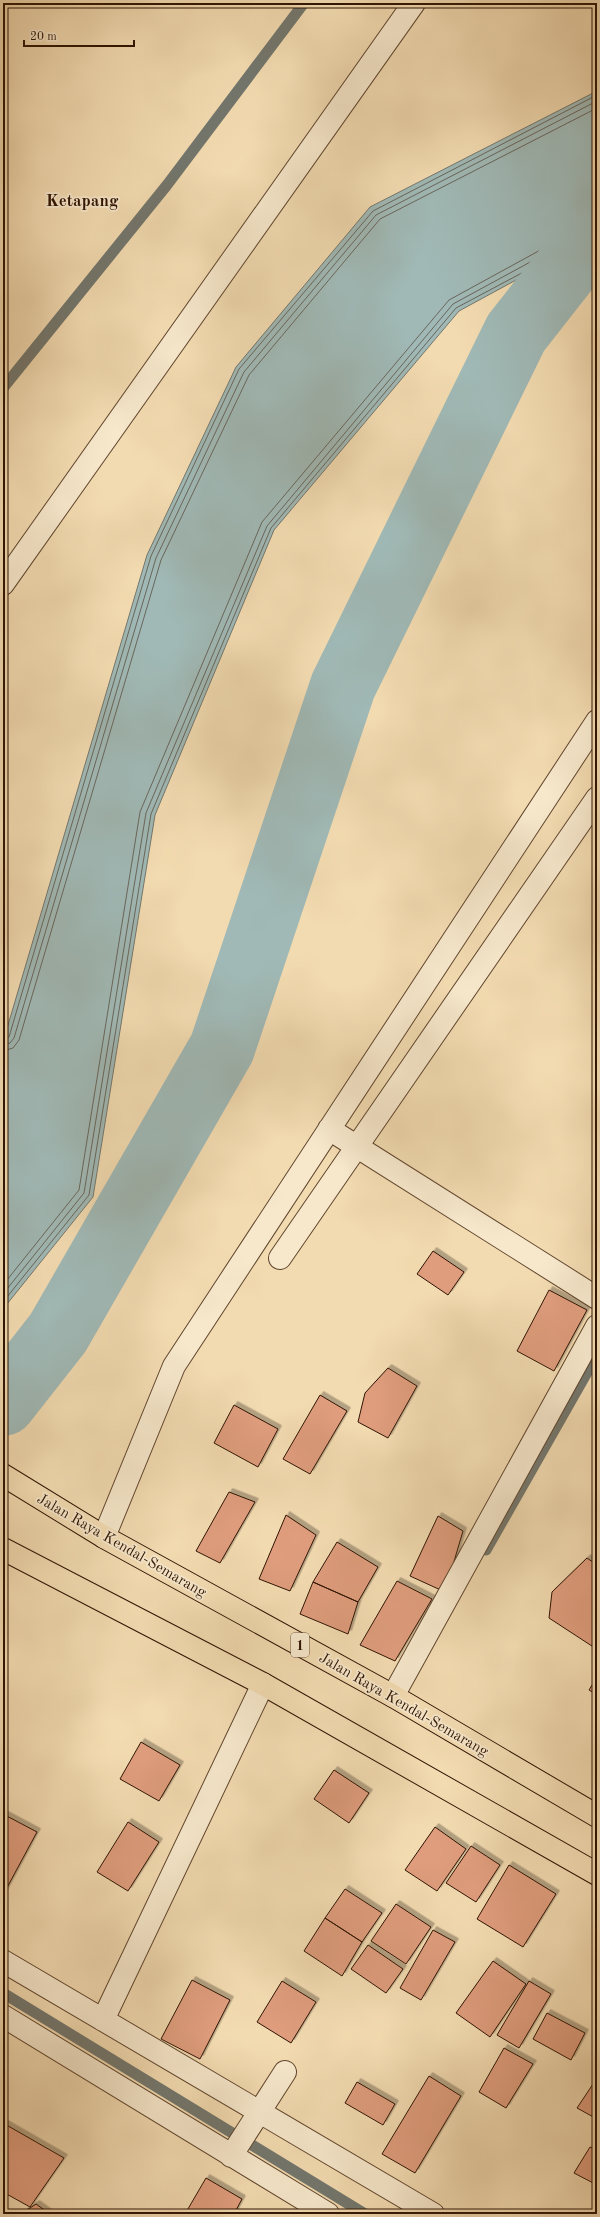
<svg xmlns="http://www.w3.org/2000/svg" width="600" height="2217" font-family="'Old Standard TT',serif">
	<defs>
		<filter id="shadow"><feDropShadow dx="3.5" dy="-3.5" stdDeviation="0" flood-color="#0004"/></filter>
	</defs>
	<rect width="100%" height="100%" fill="#f3dbb1"/>
	<filter id="stains"><feTurbulence type="fractalNoise" baseFrequency=".005" numOctaves="4"/><feColorMatrix values="0 0 0 0 .2 0 0 0 0 .09 0 0 0 0 .02 0 0 0 .5 -.17"/></filter>
	<radialGradient id="worn" r=".72"><stop offset=".6" stop-color="#630" stop-opacity="0"/><stop offset="1" stop-color="#630" stop-opacity=".3"/></radialGradient>
	<!-- water -->
	<path fill="#a0b9b6" stroke="#73776e" d="M 597,91 L 597,236 L 459,311 L 274,530 L 155,815 L 93,1197 L 3,1309 L 3,1042 L 147,555 L 236,367 L 370,207 Z"/>
	<g fill="none" stroke-linecap="round" stroke-linejoin="round">
		<!-- shore -->
		<path stroke="#68665c" stroke-width="1" d="M 3,1040 L 9,1037 L 24,986 L 151,556 L 239,369 L 373,211 L 597,95
			M 3,1045 L 10,1043 L 14,1038 L 156,558 L 244,372 L 376,215 L 597,101
			M 3,1051 L 13,1048 L 19,1040 L 161,560 L 249,375 L 380,219 L 597,108
			M 3,1285 L 79,1190 L 140,812 L 262,522 L 449,300 L 588,224 L 597,222
			M 3,1294 L 84,1193 L 146,813 L 267,526 L 453,304 L 591,229 L 597,228
			M 3,1302 L 89,1195 L 151,814 L 271,528 L 456,308 L 597,233"/>
		<!-- stream -->
		<path stroke="#73776e" stroke-width="11" d="M 3,388 L 167,185 L 304,3
			M 486,1550 L 597,1355
			M 3,1993 L 365,2214"/>
		<!-- river -->
		<path stroke="#a0b9b6" stroke-width="66" d="M 3,1403 L 58,1333 L 222,1048 L 343,686 L 516,333 L 597,230"/>
	</g>
	<!-- building -->
	<path fill="#df9d7d" stroke="#2f1403" filter="url(#shadow)" d="M 433,1251 L 464,1272 L 448,1295 L 417,1274 Z
		M 549,1290 L 587,1310 L 554,1371 L 517,1351 Z
		M 388,1368 L 417,1386 L 388,1438 L 358,1422 L 365,1393 Z
		M 320,1395 L 347,1411 L 310,1474 L 283,1459 Z
		M 234,1405 L 278,1429 L 258,1467 L 214,1443 Z
		M 229,1492 L 255,1502 L 220,1563 L 196,1551 Z
		M 286,1515 L 316,1535 L 290,1591 L 259,1579 Z
		M 438,1516 L 463,1531 L 445,1592 L 410,1576 Z
		M 337,1542 L 378,1567 L 358,1602 L 313,1582 Z
		M 587,1558 L 597,1565 L 597,1644 L 595,1648 L 549,1618 L 552,1592 Z
		M 397,1581 L 432,1599 L 395,1661 L 360,1645 Z
		M 313,1582 L 358,1602 L 348,1634 L 300,1614 Z
		M 597,1677 L 597,1695 L 589,1690 Z
		M 141,1742 L 180,1765 L 159,1801 L 120,1779 Z
		M 334,1770 L 369,1793 L 349,1823 L 314,1799 Z
		M 3,1814 L 37,1832 L 3,1895 Z
		M 128,1822 L 159,1842 L 128,1891 L 97,1872 Z
		M 435,1827 L 466,1849 L 437,1891 L 405,1870 Z
		M 471,1846 L 500,1865 L 476,1902 L 446,1883 Z
		M 509,1865 L 556,1894 L 523,1947 L 477,1919 Z
		M 345,1889 L 382,1913 L 362,1942 L 325,1918 Z
		M 396,1904 L 431,1927 L 406,1964 L 371,1941 Z
		M 325,1918 L 362,1942 L 342,1976 L 304,1951 Z
		M 433,1930 L 455,1942 L 421,2000 L 400,1988 Z
		M 368,1945 L 403,1969 L 386,1993 L 351,1969 Z
		M 493,1961 L 526,1984 L 490,2037 L 456,2013 Z
		M 192,1980 L 230,2000 L 200,2059 L 161,2039 Z
		M 282,1981 L 316,2002 L 291,2043 L 257,2022 Z
		M 529,1981 L 551,1994 L 519,2048 L 497,2035 Z
		M 547,2013 L 585,2033 L 571,2060 L 533,2039 Z
		M 504,2048 L 533,2064 L 506,2108 L 479,2092 Z
		M 429,2076 L 461,2096 L 415,2173 L 382,2154 Z
		M 597,2078 L 597,2119 L 577,2108 Z
		M 357,2082 L 395,2104 L 383,2125 L 345,2103 Z
		M 3,2123 L 64,2158 L 30,2207 L 3,2192 Z
		M 590,2147 L 597,2151 L 597,2185 L 574,2173 Z
		M 206,2178 L 242,2199 L 234,2214 L 185,2214 Z
		M 36,2204 L 50,2214 L 21,2214 Z"/>
	<g fill="none" stroke-linecap="round" stroke-linejoin="round">
		<defs>
			<path id="minor" d="M 3,584 L 414,3
				M 329,1129 L 597,1298
				M 280,1258 L 597,798
				M 104,1537 L 174,1366 L 597,721
				M 393,1696 L 597,1326
				M 3,1961 L 433,2214
				M 3,2016 L 328,2214
				M 103,2020 L 263,1684
				M 231,2156 L 285,2072"/>
			<path id="highway" d="M 3,1475 L 104,1537 L 393,1696 L 597,1816
				M 3,1549 L 263,1684 L 597,1874"/>
		</defs>
		<!-- minor casing -->
		<use href="#minor" stroke="#60462e" stroke-width="24"/>
		<!-- highway casing -->
		<use href="#highway" stroke="#2f1403" stroke-width="24"/>
		<!-- minor -->
		<use href="#minor" stroke="#f7e8cc" stroke-width="22"/>
		<!-- highway -->
		<use href="#highway" stroke="#f3dbb1" stroke-width="22"/>
	</g>
	<g text-anchor="middle" stroke-width="3.5" stroke-linejoin="round" paint-order="stroke">
		<!-- shield labels -->
		<rect fill="#f7e8cc" stroke="#6b543f" stroke-width="1" x="291" y="1633" width="18" height="24" rx="3"/>
		<g font-size="14" font-weight="bold" fill="#2f1403">
			<text x="300" y="1650">1</text>
		</g>
		<!-- street labels -->
		<g font-size="15" fill="#2f1403" stroke="#f7e8cc">
			<text transform="translate(122 1545) rotate(30)" y="5">Jalan Raya Kendal-Semarang</text>
			<text transform="translate(404 1704) rotate(30)" y="5">Jalan Raya Kendal-Semarang</text>
		</g>
		<!-- quarter labels -->
		<g font-size="17" font-weight="bold" fill="#2f1403" stroke="#f7e8cc">
			<text x="82" y="206">Ketapang</text>
		</g>
	</g>
	<!-- margin -->
	<rect width="600" height="2217" fill="none" stroke="#f3dbb1" stroke-width="16"/>
	<rect x="4" y="4" width="592" height="2209" fill="none" stroke="#2f1403" stroke-width="2"/>
	<rect x="8" y="8" width="584" height="2201" fill="none" stroke="#2f1403"/>
	<!-- scale -->
	<path d="M24 40v6h110v-6" fill="none" stroke="#2f1403" stroke-width="2"/>
	<text x="30" y="40" font-size="12" fill="#2f1403" stroke="#f7e8cc" stroke-width="3" paint-order="stroke">20 m</text>
	<rect width="100%" height="100%" filter="url(#stains)"/>
	<rect width="100%" height="100%" fill="url(#worn)"/>
</svg>
